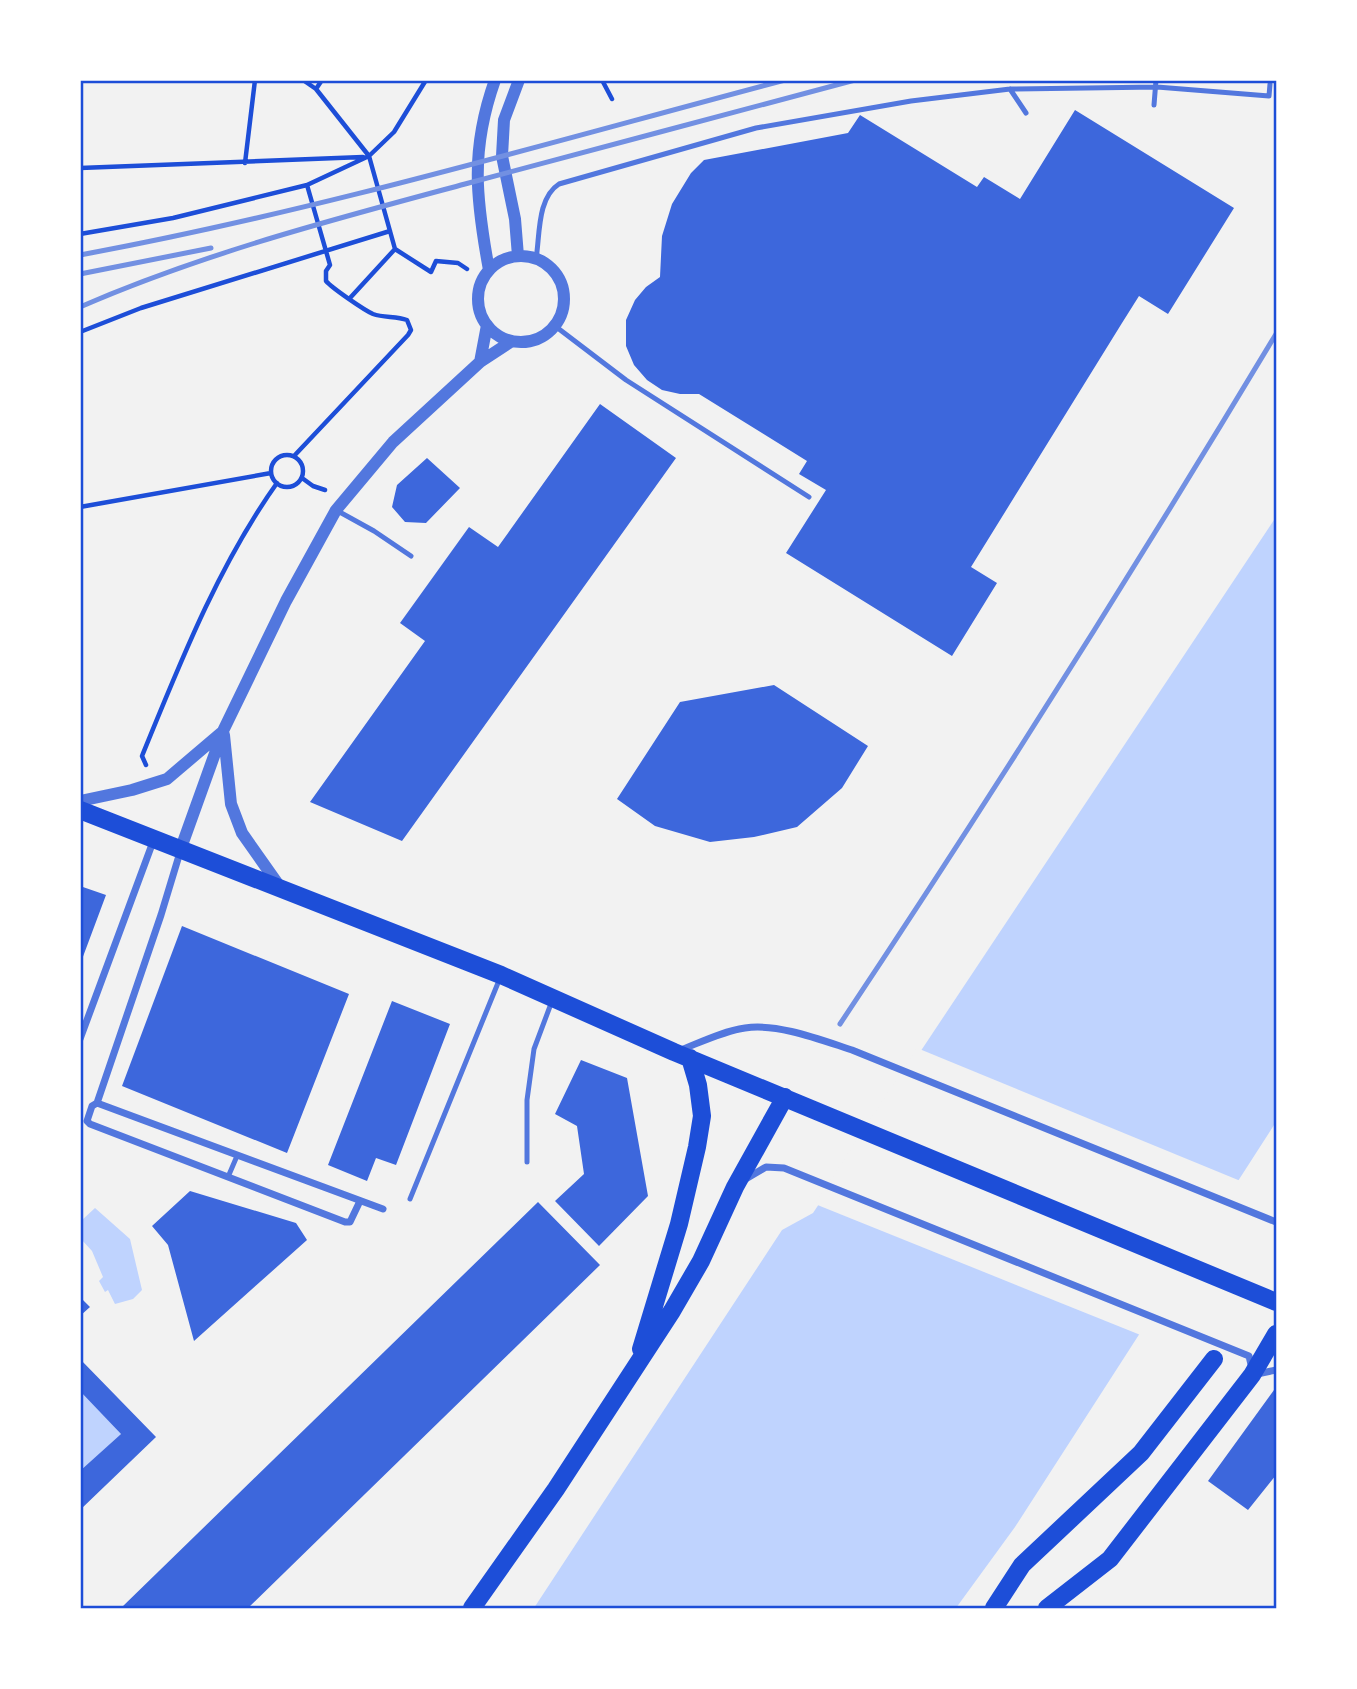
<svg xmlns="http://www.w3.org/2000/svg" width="1357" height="1689" font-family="'Zilla Slab',serif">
	<rect width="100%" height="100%" fill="#f2f2f2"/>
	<!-- water -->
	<path fill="#bfd3fe" d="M 1276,517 L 1276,1122 L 1015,1527 L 956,1608 L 534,1608 L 782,1230 L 813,1213 Z
		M 95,1208 L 130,1239 L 142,1290 L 133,1299 L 115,1304 L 108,1290 L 105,1292 L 99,1281 L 103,1277 L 92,1251 L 81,1239 L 81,1221 Z
		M 81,1391 L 121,1434 L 81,1471 Z"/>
	<!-- pier -->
	<path fill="#f2f2f2" d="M 917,1048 L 1243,1182 L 1143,1336 L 815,1204 Z"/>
	<!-- building -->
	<path fill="#3d67dc" d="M 1075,110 L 1234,208 L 1168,314 L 1139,296 L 1122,323 L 971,567 L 997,583 L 952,656 L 786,553 L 826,490 L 799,474 L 807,461 L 699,394 L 680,394 L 662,390 L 647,380 L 634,365 L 626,346 L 626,320 L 635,300 L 646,287 L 660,277 L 662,236 L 672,204 L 691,173 L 704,160 L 848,133 L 860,115 L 977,187 L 984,177 L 1020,199 Z
		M 600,404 L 676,458 L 402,841 L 310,802 L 425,641 L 400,623 L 469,527 L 498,547 Z
		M 427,458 L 460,488 L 426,523 L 405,522 L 392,507 L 397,485 Z
		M 774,685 L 868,746 L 842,788 L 797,827 L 754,837 L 710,842 L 655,826 L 617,799 L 680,702 Z
		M 80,886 L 106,895 L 81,962 L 80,962 Z
		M 182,926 L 349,994 L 287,1153 L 122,1086 Z
		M 392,1001 L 450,1024 L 396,1165 L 376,1158 L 367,1181 L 328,1165 Z
		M 581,1060 L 627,1078 L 648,1196 L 599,1246 L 555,1201 L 584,1174 L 577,1126 L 555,1114 Z
		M 190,1191 L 296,1223 L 307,1240 L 194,1341 L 168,1245 L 152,1226 Z
		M 538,1202 L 600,1265 L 248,1608 L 121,1608 Z
		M 80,1297 L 90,1307 L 80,1316 Z
		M 80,1359 L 156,1437 L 80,1510 L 80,1471 L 121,1434 L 80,1391 Z
		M 1274,1390 L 1276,1391 L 1276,1475 L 1248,1510 L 1208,1481 Z"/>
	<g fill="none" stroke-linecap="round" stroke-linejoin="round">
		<!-- path -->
		<path stroke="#1d4ed8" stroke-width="4.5" d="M 303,80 L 316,89 L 322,80
			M 602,80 L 612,99
			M 316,89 L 369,156
			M 245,163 L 255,80
			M 80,168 L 363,157
			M 80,234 L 173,218 L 307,185 L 369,156
			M 395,249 L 431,272 L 436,261 L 458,263 L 467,269
			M 350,298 L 395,249 L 369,156 L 394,132 L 426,80
			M 80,332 L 141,308 L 390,231
			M271 471a16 16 0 1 1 32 0a16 16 0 1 1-32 0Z
			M 294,456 L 408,335 L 411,330 L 407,320 C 396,316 384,318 373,314 C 364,310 332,288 326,281 L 326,271 L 330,265 L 307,185
			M 302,478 L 313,486 L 325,490
			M 80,507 L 271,473
			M 146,765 L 142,756 C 180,663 218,566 277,483"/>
		<!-- service -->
		<path stroke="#5277de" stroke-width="5" d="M 1010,89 L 1026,113
			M 1154,105 L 1156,80
			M 536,259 C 540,235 537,198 559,184 L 756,128 L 911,101 L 1010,89 L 1157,87 L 1269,96 L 1270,84
			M 555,326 L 626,380 L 809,497
			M 336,510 L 374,531 L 411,556
			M 527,1162 L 527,1100 L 534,1049 L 552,1001
			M 228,1177 L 237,1156
			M 410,1199 L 500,978"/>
		<!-- minor -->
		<path stroke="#5277de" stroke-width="7" d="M 181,849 L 161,915 L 97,1103 L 92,1106 L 87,1121 L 90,1124 L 345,1222 L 350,1222 L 360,1201
			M 80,1039 L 154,839
			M 678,1051 C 699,1043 723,1031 745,1028 C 778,1023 821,1040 852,1050 L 1276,1222
			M 97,1103 L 383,1209
			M 744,1180 L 766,1167 L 784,1168 L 1249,1356 L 1252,1369
			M 1257,1374 L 1276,1370"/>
		<!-- tertiary -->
		<path stroke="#5277de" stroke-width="12" d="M 518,256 L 515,219 L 502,156 L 504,120 L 519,80
			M478 299a43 43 0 1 1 86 0a43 43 0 1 1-86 0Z
			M 489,270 C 476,199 470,150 495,80
			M 480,362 L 487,325
			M 224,735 L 231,804 L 242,833 L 280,887
			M 80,801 L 132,790 L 167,779 L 221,733
			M 181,848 L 223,731 L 286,601 L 336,510 L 393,442 L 480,362 L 512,341"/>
		<!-- primary -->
		<path stroke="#1d4ed8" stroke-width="18" d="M 80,810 L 501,975 L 674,1052 L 1276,1302
			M 641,1349 L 679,1224 L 697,1147 L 702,1116 L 698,1085 L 690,1058
			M 472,1608 L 556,1489 L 672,1311 L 701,1261 L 735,1187 L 785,1097
			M 994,1608 L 1022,1565 L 1141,1453 L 1214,1359
			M 1047,1608 L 1110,1559 L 1252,1375 L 1276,1334"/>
		<!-- rail -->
		<path stroke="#7290e2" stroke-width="5" d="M 80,255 C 318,211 551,142 785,80
			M 80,274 L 211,248
			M 80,307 C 204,253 335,219 465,184 C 595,150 725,114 855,80
			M 840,1024 C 991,797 1136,567 1276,334"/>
	</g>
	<!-- border -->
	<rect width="1357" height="1689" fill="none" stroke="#ffffff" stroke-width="164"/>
	<rect x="82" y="82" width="1193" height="1525" fill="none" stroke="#1d4ed8" stroke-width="2.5"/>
</svg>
